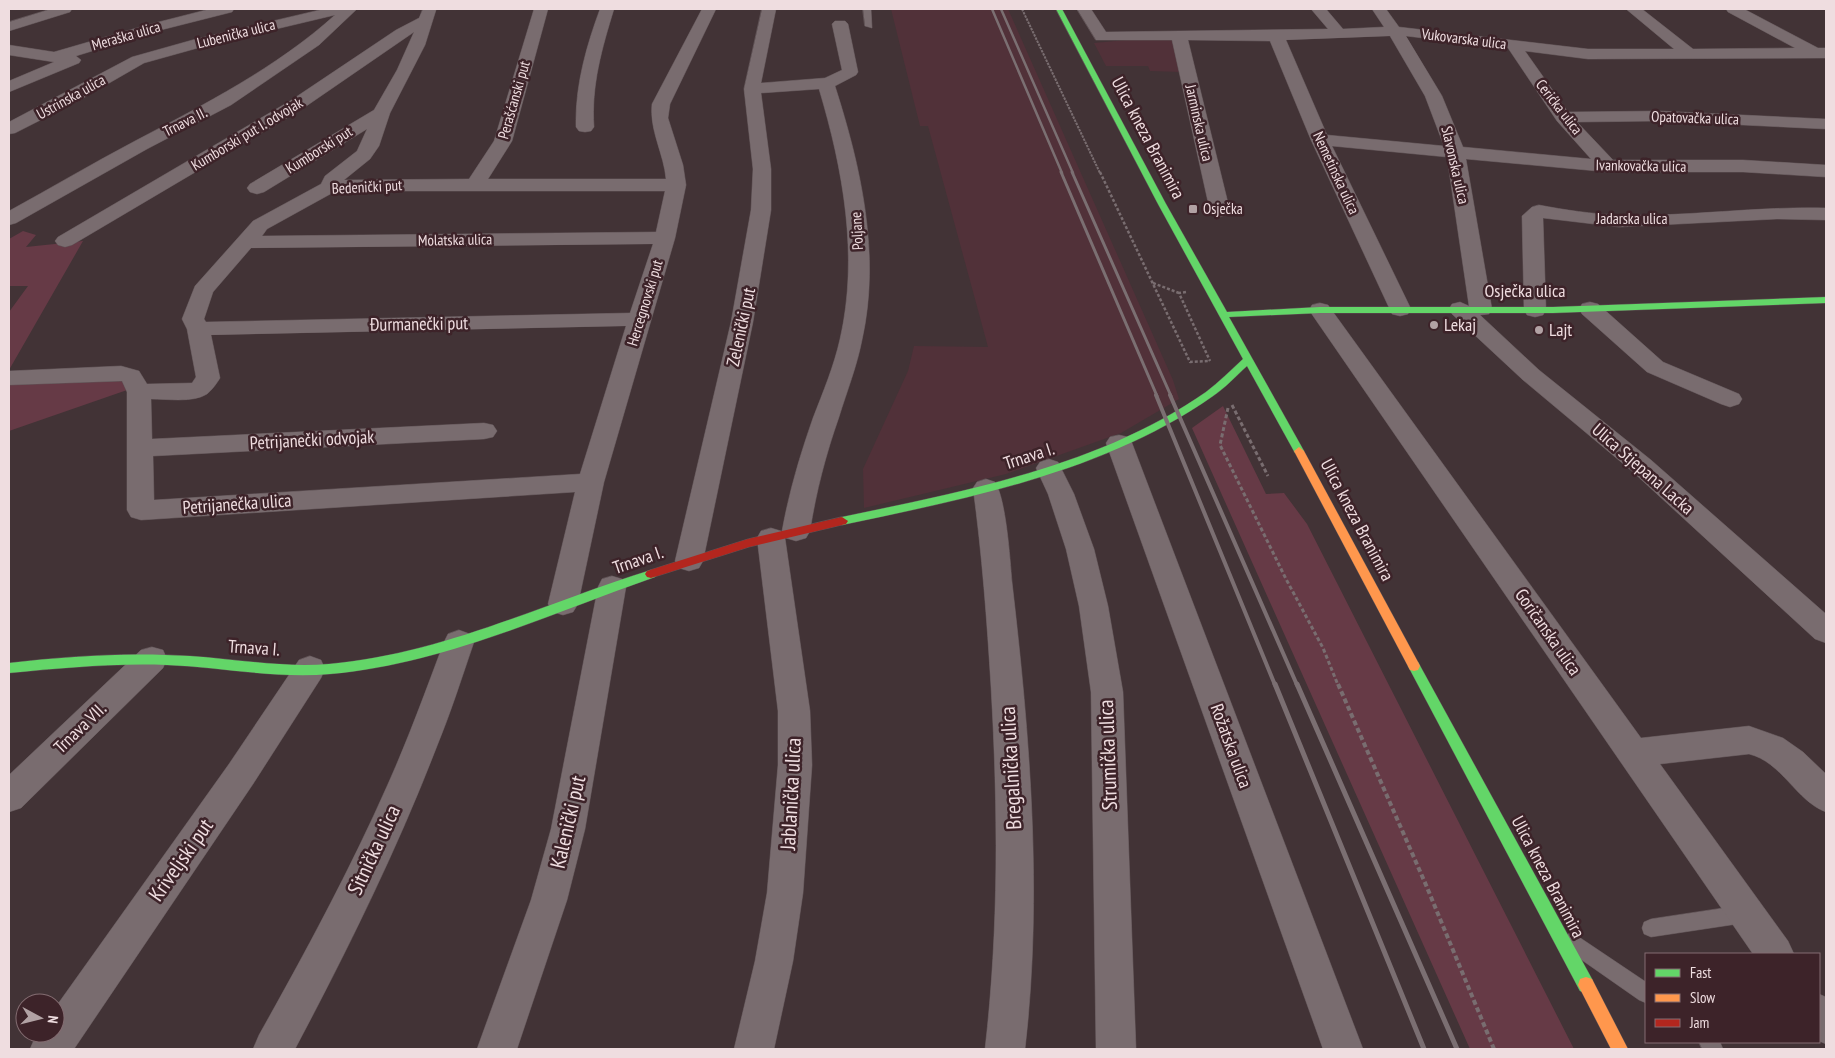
<svg xmlns="http://www.w3.org/2000/svg" width="1835" height="1058" font-family="'PT Sans Narrow',sans-serif">
	<rect width="100%" height="100%" fill="#423336"/>
	<!-- built -->
	<path fill="#513139" d="M 891,9 L 1008,9 L 1173,380 L 1179,399 L 1121,433 L 1006,474 L 864,508 L 863,469 L 908,371 L 914,346 L 988,347 L 928,126 L 920,126 Z
		M 1137,39 L 1174,39 L 1182,72 L 1150,71 L 1148,66 L 1106,66 L 1094,43 Z"/>
	<!-- green -->
	<path fill="#663a46" d="M 23,231 L 36,235 L 26,247 L 83,241 L 9,370 L 9,312 L 28,286 L 9,286 L 9,239 Z
		M 114,378 L 123,379 L 130,389 L 9,431 L 9,383 Z
		M 1223,406 L 1266,494 L 1284,493 L 1307,524 L 1574,1049 L 1470,1049 L 1192,428 Z"/>
	<g fill="none" stroke-linecap="round" stroke-linejoin="round">
		<defs>
			<path id="lane" d="M 863,9 L 871,9 L 872,28 L 865,26 Z
				M 1744,905 L 1751,908 L 1753,914 L 1751,920 L 1744,923 L 1651,937 L 1644,934 L 1642,928 L 1644,922 L 1651,919 Z
				M 1573,933 L 1646,982 L 1646,1003 L 1639,1000 L 1566,949 L 1564,942 L 1566,935 Z
				M 1699,1042 L 1720,1042 L 1723,1049 L 1702,1049 Z"/>
			<path id="street" d="M 51,9 L 72,9 L 70,12 L 9,31 L 9,22 Z
				M 210,9 L 234,9 L 232,12 L 157,31 L 76,56 L 81,60 L 79,63 L 9,92 L 9,81 L 54,62 L 9,55 L 9,45 L 54,52 L 147,25 Z
				M 324,9 L 357,9 L 319,45 L 231,105 L 147,149 L 16,223 L 9,225 L 9,211 C 51,188 93,163 135,141 C 205,104 276,68 335,15 L 205,46 L 144,63 L 78,101 L 15,133 L 9,134 L 9,122 L 132,57 L 196,39 Z
				M 423,9 L 436,10 L 425,45 L 390,113 L 379,146 L 370,159 L 344,180 L 469,179 L 494,141 L 534,9 L 548,9 L 512,141 L 488,179 L 666,179 C 664,154 649,130 652,104 L 702,9 L 716,9 L 670,104 L 668,118 L 683,165 L 686,185 L 675,238 L 604,482 L 578,604 L 573,612 L 563,615 L 553,612 L 548,604 L 575,492 L 141,520 L 131,517 L 127,510 L 127,392 L 122,381 L 9,385 L 9,371 L 121,366 L 139,371 L 147,384 L 192,383 L 196,377 L 187,329 L 182,319 L 195,286 L 253,221 L 321,184 L 325,176 L 357,151 L 367,129 L 264,192 L 257,194 L 250,192 L 247,188 L 250,184 L 374,110 L 397,70 L 414,32 L 302,109 L 72,245 L 65,247 L 58,245 L 55,241 L 58,237 L 290,101 L 396,30 L 419,18 ZM 347,191 L 665,191 L 656,232 L 262,236 L 267,229 L 334,192 ZM 653,244 L 630,313 L 206,322 L 204,319 L 213,292 L 251,248 ZM 626,326 L 580,474 L 154,500 L 153,456 L 484,439 L 493,437 L 497,431 L 493,425 L 484,423 L 152,439 L 151,399 C 168,399 193,403 207,394 C 212,390 217,383 220,378 L 211,335 Z
				M 600,9 L 614,9 C 602,48 591,86 594,127 L 591,131 L 585,132 L 579,131 L 576,127 C 575,86 586,47 600,9 Z
				M 762,9 L 776,9 L 761,83 L 825,78 L 842,70 L 832,24 L 835,21 L 845,21 L 848,24 L 858,72 L 856,75 L 835,86 C 861,167 881,255 862,340 C 857,366 847,391 839,417 C 826,454 816,492 810,531 L 806,538 L 796,541 L 786,538 L 782,531 C 789,492 800,455 813,418 C 823,392 834,366 840,339 C 859,256 843,169 819,89 L 761,93 L 771,169 L 771,210 L 753,322 L 703,561 L 699,568 L 689,571 L 679,568 L 675,561 L 731,322 L 751,210 L 753,169 L 744,89 Z
				M 1077,9 L 1091,9 L 1106,32 L 1328,29 L 1311,9 L 1326,9 L 1343,29 L 1384,27 L 1372,9 L 1386,9 L 1399,27 L 1588,49 L 1674,49 L 1626,9 L 1642,9 L 1693,49 L 1795,48 L 1728,12 L 1726,9 L 1744,9 L 1818,48 L 1826,48 L 1826,58 L 1588,59 L 1525,51 L 1568,112 L 1659,111 L 1826,119 L 1826,129 L 1659,121 L 1577,122 L 1613,160 L 1743,160 L 1826,165 L 1826,177 L 1743,172 L 1608,172 L 1466,159 L 1492,309 L 1489,314 L 1480,315 L 1539,370 L 1651,460 L 1826,614 L 1826,643 L 1815,639 L 1633,472 L 1523,380 L 1452,314 L 1449,309 L 1452,304 L 1460,302 L 1469,306 L 1447,157 L 1332,146 L 1411,309 L 1408,314 L 1400,316 L 1392,314 L 1311,140 L 1270,41 L 1188,40 L 1230,211 L 1227,215 L 1220,217 L 1213,215 L 1210,211 L 1172,40 L 1096,40 ZM 1390,36 L 1425,96 L 1444,146 L 1327,135 L 1286,40 ZM 1406,36 L 1508,48 L 1557,121 L 1591,159 L 1463,147 L 1442,96 Z
				M 1539,205 C 1565,210 1592,214 1619,215 C 1688,217 1757,206 1826,208 L 1826,220 L 1777,219 L 1619,227 L 1543,218 L 1546,310 L 1543,315 L 1535,317 L 1527,315 L 1524,310 L 1522,216 L 1532,207 Z
				M 1590,302 L 1598,304 L 1663,362 L 1739,394 L 1742,399 L 1739,404 L 1730,407 L 1721,404 L 1647,372 L 1582,314 L 1579,309 L 1582,304 Z
				M 1320,303 L 1328,305 L 1641,738 L 1749,726 L 1783,738 L 1803,752 L 1826,774 L 1826,812 C 1796,801 1782,762 1749,754 L 1660,764 L 1788,941 L 1794,954 L 1753,954 L 1309,310 L 1312,305 Z
				M 1119,435 L 1128,437 L 1132,443 L 1363,1049 L 1323,1049 L 1106,443 L 1110,437 Z
				M 1049,459 L 1058,462 L 1074,494 L 1094,549 L 1108,606 L 1123,692 L 1136,1049 L 1096,1049 L 1091,692 L 1079,606 L 1066,549 L 1048,494 L 1036,468 L 1040,462 Z
				M 986,479 L 995,482 C 1006,499 1010,558 1012,582 C 1030,736 1043,895 1025,1049 L 985,1049 C 999,928 998,808 991,687 C 987,621 982,554 973,488 L 977,482 Z
				M 771,528 L 781,531 L 785,538 L 810,711 L 812,765 L 803,893 L 793,961 L 774,1049 L 734,1049 L 755,961 L 767,893 L 778,765 L 778,711 L 757,538 L 761,531 Z
				M 612,576 L 622,579 L 626,587 L 585,829 L 567,900 L 517,1049 L 477,1049 L 531,900 L 551,829 L 598,587 L 602,579 Z
				M 459,630 L 470,634 L 474,642 C 462,677 451,712 437,746 C 397,850 347,951 295,1049 L 253,1049 L 259,1035 C 305,953 350,870 388,784 C 409,737 426,690 444,642 L 448,634 Z
				M 152,647 L 163,650 L 167,659 L 163,668 L 21,808 L 9,812 L 9,775 L 141,650 Z
				M 310,656 L 321,660 L 325,669 L 321,678 L 253,784 L 74,1049 L 30,1049 L 37,1033 L 55,1033 L 55,1008 L 229,764 L 299,660 Z
				M 1819,994 L 1826,997 L 1826,1044 L 1819,1041 Z"/>
			<path id="fast" d="M 1056,9 L 1062,9 L 1166,204 L 1227,312 L 1320,307 L 1553,307 L 1826,297 L 1826,303 L 1553,313 L 1320,313 L 1229,317 L 1304,451 L 1303,453 L 1295,453 L 1247,366 C 1236,376 1225,388 1213,396 C 1105,472 969,498 842,525 L 838,524 L 836,521 L 842,517 C 966,491 1100,466 1206,392 C 1219,382 1231,370 1243,359 L 1158,204 Z
				M 651,570 L 655,571 L 657,574 L 655,577 C 549,614 443,664 330,674 C 276,679 221,667 167,665 C 114,663 62,668 9,673 L 9,663 C 69,656 129,652 190,656 C 236,659 283,668 329,664 C 443,654 544,603 651,570 Z
				M 1414,661 L 1418,662 L 1592,979 L 1594,985 L 1592,991 L 1586,993 L 1580,991 L 1408,666 L 1410,662 Z"/>
			<path id="slow" d="M 1299,447 L 1304,451 L 1418,662 L 1420,666 L 1418,670 L 1414,671 L 1410,670 L 1294,451 Z
				M 1586,977 L 1592,979 L 1628,1049 L 1611,1049 L 1578,985 L 1580,979 Z"/>
			<path id="jam" d="M 842,517 L 848,521 L 846,524 L 749,547 L 651,578 L 647,577 L 645,574 L 647,571 L 748,539 Z"/>
		</defs>
		<!-- lane casing -->
		<use href="#lane" stroke="#5f5255" stroke-width="1"/>
		<!-- street casing -->
		<use href="#street" stroke="#5f5255" stroke-width="1"/>
		<!-- fast casing -->
		<use href="#fast" stroke="#5f5255" stroke-width="1"/>
		<!-- slow casing -->
		<use href="#slow" stroke="#5f5255" stroke-width="1"/>
		<!-- jam casing -->
		<use href="#jam" stroke="#5f5255" stroke-width="1"/>
		<!-- path-far3 -->
		<path stroke="#796d70" stroke-width="2" stroke-dasharray="2.5 1" stroke-linecap="butt" d="M 1022,9 L 1100,173"/>
		<!-- path-far2 -->
		<path stroke="#796d70" stroke-width="2.5" stroke-dasharray="3 2" stroke-linecap="butt" d="M 1100,172 L 1190,362 L 1210,361
			M 1153,283 L 1179,293
			M 1186,292 L 1179,293 L 1210,361"/>
		<!-- path-far1 -->
		<path stroke="#796d70" stroke-width="3" stroke-dasharray="4 2.5" stroke-linecap="butt" d="M 1232,405 L 1268,476
			M 1228,408 L 1220,445 L 1286,579 L 1323,648 L 1338,685"/>
		<!-- path -->
		<path stroke="#796d70" stroke-width="4" stroke-dasharray="5 3" stroke-linecap="butt" d="M 1338,684 L 1426,885 L 1494,1049"/>
		<!-- lane -->
		<use href="#lane" fill="#796c6f" fill-rule="evenodd"/>
		<!-- street -->
		<use href="#street" fill="#796c6f" fill-rule="evenodd"/>
		<!-- fast -->
		<use href="#fast" fill="#63d668" fill-rule="evenodd"/>
		<!-- slow -->
		<use href="#slow" fill="#ff974d" fill-rule="evenodd"/>
		<!-- jam -->
		<use href="#jam" fill="#b3261e" fill-rule="evenodd"/>
		<!-- rail-far3 -->
		<path stroke="#7b6f72" stroke-width="2.5" d="M 992,9 L 1062,173
			M 1001,9 L 1073,173"/>
		<!-- rail-far2 -->
		<path stroke="#7b6f72" stroke-width="3" d="M 1061,172 L 1157,396
			M 1072,172 L 1171,396"/>
		<!-- rail-far1 -->
		<path stroke="#7b6f72" stroke-width="4" d="M 1156,395 L 1275,685
			M 1170,395 L 1297,685"/>
		<!-- rail -->
		<path stroke="#7b6f72" stroke-width="5" d="M 1275,684 L 1424,1049
			M 1297,684 L 1457,1049"/>
	</g>
	<!-- markers -->
	<g fill="#b2a2a4" stroke="#3d2329" stroke-width="2">
		<rect x="1188" y="204" width="10" height="10" rx="2.5"/>
		<circle cx="1434" cy="325" r="5"/>
		<circle cx="1539" cy="330" r="5"/>
	</g>
	<g text-anchor="middle" stroke-width="5" stroke-linejoin="round" paint-order="stroke">
		<!-- far-street labels -->
		<g font-size="15" fill="#efdde0" stroke="#3d2329">
			<text transform="translate(236 34) rotate(-14)" y="5">Lubenička ulica</text>
			<text transform="translate(126 36) rotate(-16)" y="5">Meraška ulica</text>
			<text transform="translate(1464 39) rotate(7)" y="5">Vukovarska ulica</text>
			<text transform="translate(71 97) rotate(-29)" y="5">Ustrinska ulica</text>
			<text transform="translate(514 100) rotate(-74)" y="5">Perašćanski put</text>
			<text transform="translate(1559 107) rotate(52)" y="5">Cerićka ulica</text>
			<text transform="translate(1695 118) rotate(2)" y="5">Opatovačka ulica</text>
			<text transform="translate(185 122) rotate(-27)" y="5">Trnava II.</text>
			<text transform="translate(1199 123) rotate(77)" y="5">Jarminska ulica</text>
			<text transform="translate(247 134) rotate(-31)" y="5">Kumborski put I. odvojak</text>
			<text transform="translate(319 150) rotate(-32)" y="5">Kumborski put</text>
			<text transform="translate(1455 165) rotate(77)" y="5">Slavonska ulica</text>
			<text transform="translate(1641 166) rotate(1)" y="5">Ivankovačka ulica</text>
			<text transform="translate(1336 173) rotate(65)" y="5">Nemetinska ulica</text>
			<text transform="translate(367 187) rotate(-3)" y="5">Bedenički put</text>
			<text x="1632" y="224">Jadarska ulica</text>
			<text transform="translate(857 231) rotate(-93)" y="5">Poljane</text>
			<text transform="translate(455 240) rotate(-1)" y="5">Molatska ulica</text>
			<text transform="translate(645 303) rotate(-73)" y="5">Hercegnovski put</text>
		</g>
		<!-- far-poi labels -->
		<g font-size="15" fill="#efdde0" stroke="#3d2329" text-anchor="start">
			<text x="1203" y="214">Osječka</text>
		</g>
		<!-- street labels -->
		<g font-size="18" fill="#efdde0" stroke="#3d2329">
			<text transform="translate(1148 138) rotate(62)" y="6">Ulica kneza Branimira</text>
			<text x="1525" y="297">Osječka ulica</text>
			<text transform="translate(419 324) rotate(-1)" y="6">Đurmanečki put</text>
			<text transform="translate(741 327) rotate(-78)" y="6">Zelenički put</text>
			<text transform="translate(312 440) rotate(-3)" y="6">Petrijanečki odvojak</text>
			<text transform="translate(1029 456) rotate(-18)" y="6">Trnava I.</text>
			<text transform="translate(1643 469) rotate(41)" y="6">Ulica Stjepana Lacka</text>
			<text transform="translate(237 504) rotate(-4)" y="6">Petrijanečka ulica</text>
			<text transform="translate(1357 520) rotate(62)" y="6">Ulica kneza Branimira</text>
			<text transform="translate(638 560) rotate(-19)" y="6">Trnava I.</text>
			<text transform="translate(1548 632) rotate(55)" y="6">Goričanska ulica</text>
			<text transform="translate(254 648) rotate(4)" y="6">Trnava I.</text>
			<text transform="translate(80 728) rotate(-44)" y="6">Trnava VII.</text>
			<text transform="translate(1231 746) rotate(70)" y="6">Rožatska ulica</text>
			<text transform="translate(1548 877) rotate(62)" y="6">Ulica kneza Branimira</text>
		</g>
		<!-- poi labels -->
		<g font-size="18" fill="#efdde0" stroke="#3d2329" text-anchor="start">
			<text x="1444" y="331">Lekaj</text>
			<text x="1549" y="336">Lajt</text>
		</g>
		<!-- near-street labels -->
		<g font-size="21" fill="#efdde0" stroke="#3d2329">
			<text transform="translate(1108 755) rotate(-92)" y="7">Strumička ulica</text>
			<text transform="translate(1011 768) rotate(-93)" y="7">Bregalnička ulica</text>
			<text transform="translate(791 794) rotate(-87)" y="7">Jablanička ulica</text>
			<text transform="translate(568 822) rotate(-77)" y="7">Kalenički put</text>
			<text transform="translate(374 850) rotate(-65)" y="7">Sitnička ulica</text>
			<text transform="translate(181 860) rotate(-55)" y="7">Kriveljski put</text>
		</g>
	</g>
	<!-- border -->
	<rect width="1835" height="1058" fill="none" stroke="#efdde0" stroke-width="20"/>
	<!-- legend -->
	<rect x="1645" y="953" width="175" height="90" fill="#3d2329" stroke="#846d72"/>
	<rect x="1655" y="969" width="25" height="8" fill="#63d668" stroke="#846d72"/>
	<text x="1690" y="978" font-size="15" fill="#efdde0">Fast</text>
	<rect x="1655" y="994" width="25" height="8" fill="#ff974d" stroke="#846d72"/>
	<text x="1690" y="1003" font-size="15" fill="#efdde0">Slow</text>
	<rect x="1655" y="1019" width="25" height="8" fill="#b3261e" stroke="#846d72"/>
	<text x="1690" y="1028" font-size="15" fill="#efdde0">Jam</text>
	<!-- north arrow -->
	<g transform="translate(40 1018) rotate(97)"><circle r="24" fill="#3d2329" stroke="#846d72"/>
	<path d="M0-4L9 19L0 12L-9 19Z" fill="#b2a2a4"/>
	<text y="-8" font-size="14" font-weight="bold" text-anchor="middle" fill="#efdde0">N</text>
	</g>
</svg>
